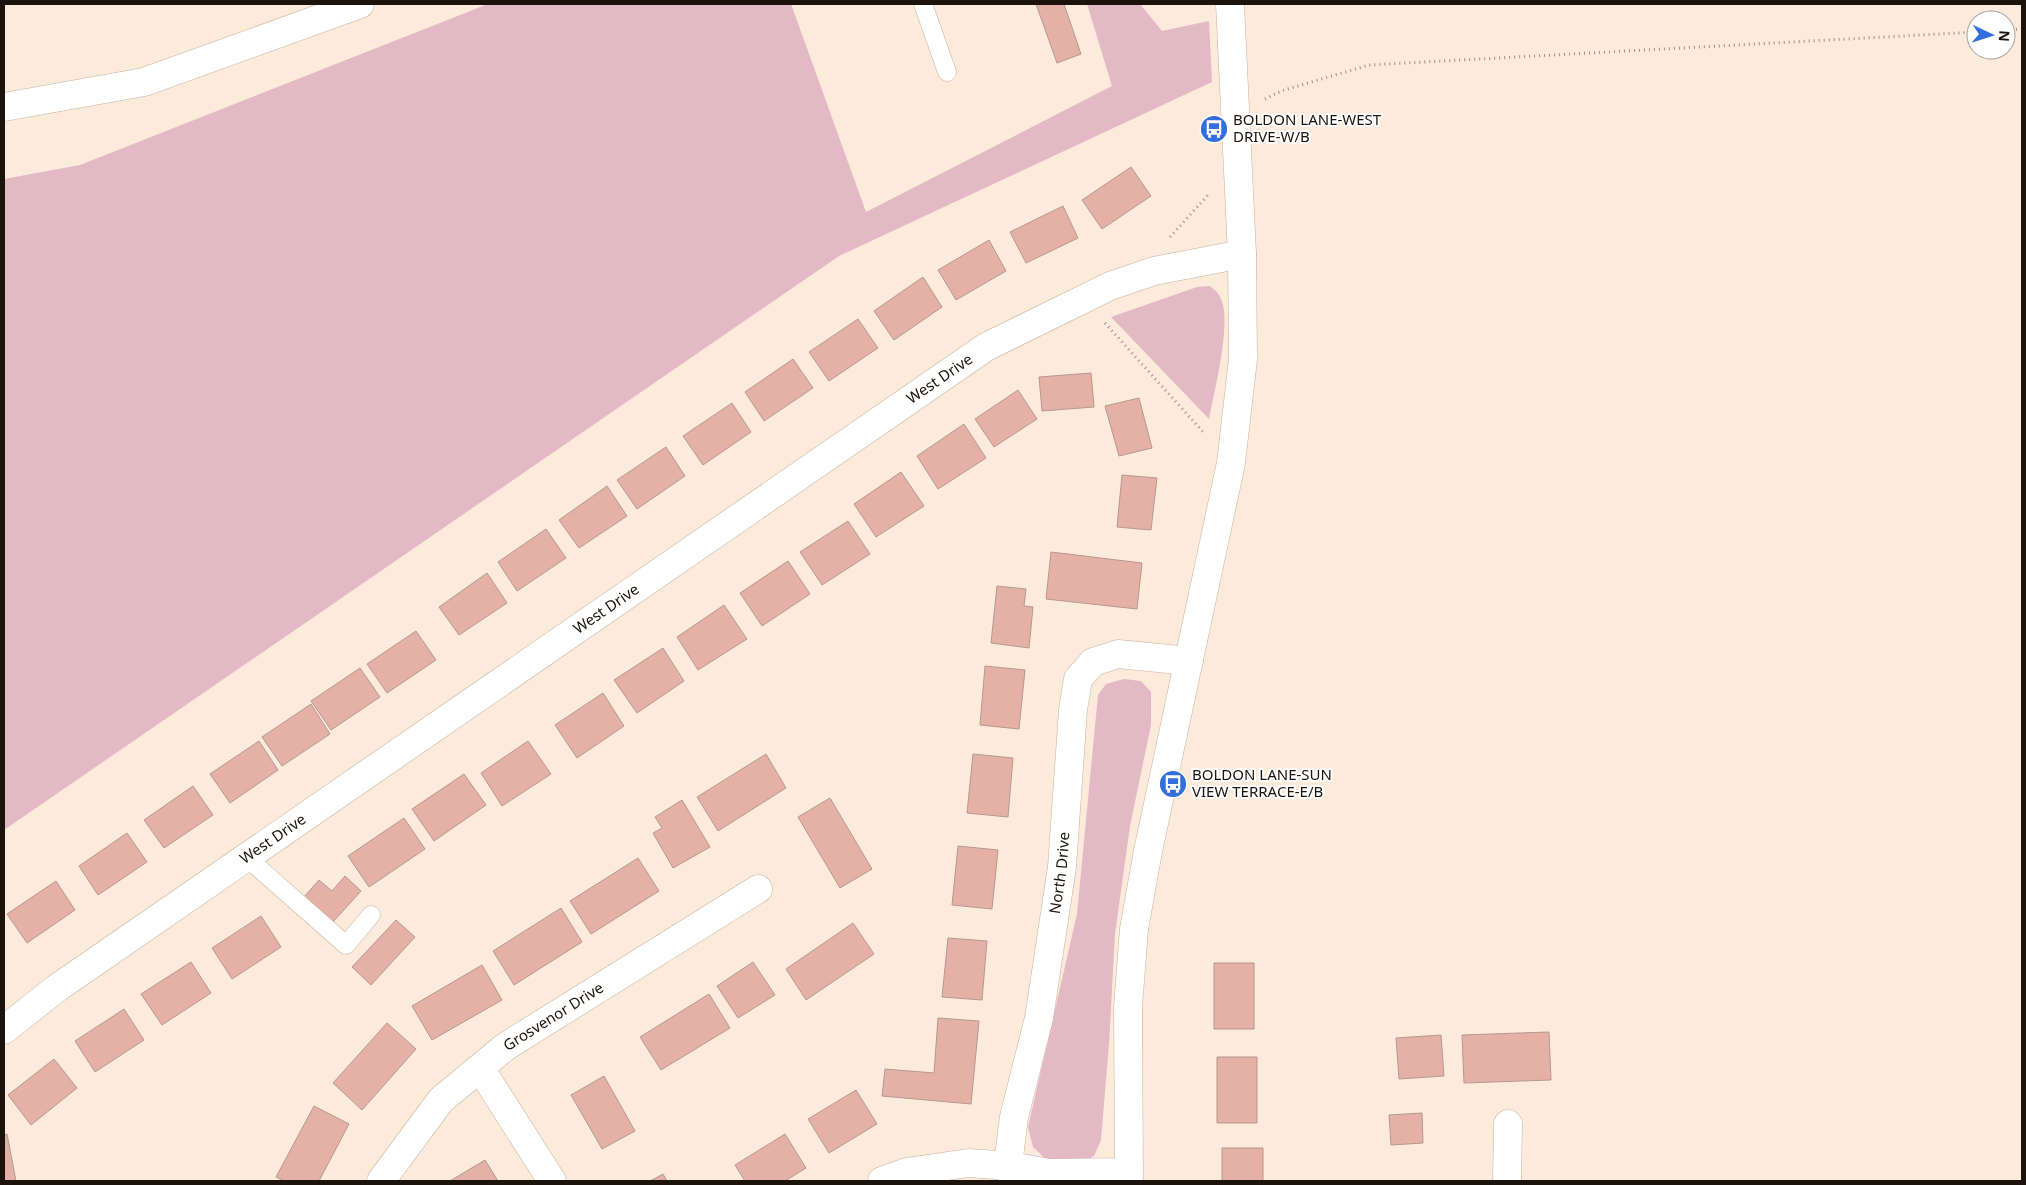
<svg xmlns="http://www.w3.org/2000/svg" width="2026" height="1185" font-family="'Noto Sans',sans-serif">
	<rect width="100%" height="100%" fill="#fceada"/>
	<!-- green -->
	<path fill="#e3b9c5" d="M 488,4 L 791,4 L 866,212 L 1112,86 L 1087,4 L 1140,4 L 1162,31 L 1209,21 L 1212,82 L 839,256 L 4,830 L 4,179 L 80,165 Z
		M 1210,286 C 1213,289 1218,292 1220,297 C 1233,319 1214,392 1209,419 L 1111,317 L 1197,287 Z
		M 1124,679 L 1141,681 L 1151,692 L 1151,725 L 1130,826 L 1115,934 L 1109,1044 L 1101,1140 L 1094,1156 L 1080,1164 L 1048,1161 L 1033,1147 L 1028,1127 L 1077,914 L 1098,695 L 1106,684 Z"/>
	<!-- building -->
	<path fill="#e5b1a6" stroke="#b59891" d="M 1036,4 L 1064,4 L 1081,54 L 1057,63 Z
		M 1131,167 L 1151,196 L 1102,229 L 1082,200 Z
		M 1063,206 L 1078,238 L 1026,263 L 1010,232 Z
		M 989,240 L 1006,271 L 956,300 L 938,270 Z
		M 923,277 L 942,307 L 894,340 L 874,311 Z
		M 858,319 L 878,348 L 829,381 L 809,352 Z
		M 793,359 L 813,388 L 764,421 L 745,392 Z
		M 1091,373 L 1094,407 L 1042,411 L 1039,377 Z
		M 1018,390 L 1037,419 L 994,447 L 975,419 Z
		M 1139,398 L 1152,448 L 1119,456 L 1105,406 Z
		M 732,403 L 751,432 L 703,465 L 683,436 Z
		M 964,424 L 986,458 L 938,489 L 917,456 Z
		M 666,447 L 685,476 L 637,509 L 617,480 Z
		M 901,472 L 924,506 L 876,537 L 854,504 Z
		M 1122,475 L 1157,478 L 1151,530 L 1117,527 Z
		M 607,486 L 627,516 L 579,548 L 559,520 Z
		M 848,521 L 870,554 L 822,585 L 800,552 Z
		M 546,529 L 566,558 L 517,591 L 498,562 Z
		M 1051,552 L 1142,563 L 1137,609 L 1046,599 Z
		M 788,561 L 810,594 L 762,626 L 740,593 Z
		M 487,573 L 507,603 L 459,635 L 439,607 Z
		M 997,586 L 1026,589 L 1024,606 L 1033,607 L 1029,648 L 991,643 Z
		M 724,605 L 747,639 L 698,670 L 677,637 Z
		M 416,631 L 436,660 L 387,693 L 367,664 Z
		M 663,648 L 684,681 L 637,713 L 614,680 Z
		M 985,666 L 1025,670 L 1019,729 L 980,725 Z
		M 360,668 L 380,697 L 331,730 L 311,701 Z
		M 603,693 L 624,726 L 577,758 L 555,725 Z
		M 311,704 L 330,734 L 282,766 L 262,737 Z
		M 259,741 L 278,770 L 230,803 L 210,774 Z
		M 528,741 L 551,774 L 502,806 L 481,773 Z
		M 766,754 L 786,788 L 718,831 L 697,797 Z
		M 973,754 L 1013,758 L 1008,817 L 967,813 Z
		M 464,774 L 486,805 L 434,841 L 412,809 Z
		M 193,786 L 213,815 L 164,848 L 144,820 Z
		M 830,798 L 872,869 L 840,888 L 798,817 Z
		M 682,800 L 710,847 L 673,868 L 653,833 L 662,828 L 655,817 Z
		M 404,818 L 425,849 L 369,887 L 348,856 Z
		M 127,833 L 147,862 L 98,895 L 79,866 Z
		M 958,846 L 998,850 L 992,909 L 952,905 Z
		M 638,858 L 659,891 L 591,934 L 570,901 Z
		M 345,876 L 361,891 L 332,923 L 304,897 L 319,880 L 332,891 Z
		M 56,881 L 75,910 L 27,943 L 7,914 Z
		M 561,908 L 582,942 L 514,985 L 493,951 Z
		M 261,916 L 281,947 L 232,979 L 212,948 Z
		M 396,920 L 415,937 L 371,985 L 352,967 Z
		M 853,923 L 874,954 L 806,1000 L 786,969 Z
		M 948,938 L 987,941 L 982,1000 L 942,997 Z
		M 191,962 L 211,993 L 162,1025 L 141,994 Z
		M 753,962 L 775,995 L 738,1018 L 717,986 Z
		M 1214,963 L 1254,963 L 1254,1029 L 1214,1029 Z
		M 482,965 L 502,1000 L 432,1040 L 412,1006 Z
		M 709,994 L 730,1028 L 661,1070 L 640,1037 Z
		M 124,1009 L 144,1040 L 95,1072 L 75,1041 Z
		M 938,1018 L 979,1021 L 971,1104 L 882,1096 L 885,1069 L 934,1073 Z
		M 387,1023 L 416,1049 L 362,1110 L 333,1083 Z
		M 1549,1032 L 1551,1080 L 1464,1083 L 1462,1035 Z
		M 1441,1035 L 1444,1076 L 1399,1079 L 1396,1038 Z
		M 1217,1057 L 1257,1057 L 1257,1123 L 1217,1123 Z
		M 54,1059 L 77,1088 L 31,1125 L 8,1095 Z
		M 604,1076 L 635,1131 L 602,1149 L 571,1095 Z
		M 856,1090 L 877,1124 L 829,1153 L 808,1119 Z
		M 314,1106 L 349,1124 L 319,1181 L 284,1181 L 276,1177 Z
		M 1422,1113 L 1423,1143 L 1391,1145 L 1389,1115 Z
		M 7,1134 L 16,1181 L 4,1181 L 4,1135 Z
		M 785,1134 L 806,1168 L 785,1181 L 745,1181 L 735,1165 Z
		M 1222,1148 L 1263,1148 L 1263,1181 L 1222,1181 Z
		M 485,1160 L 498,1181 L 450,1181 Z
		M 663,1174 L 667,1181 L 650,1181 Z"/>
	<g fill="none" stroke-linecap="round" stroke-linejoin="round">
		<defs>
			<path id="service" d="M 923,4 L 947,72
				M 246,857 L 346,945 L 371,915"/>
			<g id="minor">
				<path id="s1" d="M 4,1030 L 57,988 L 986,347 L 1110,286 L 1154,271 L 1242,254"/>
				<path d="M 480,1068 L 552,1181"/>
				<path id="s2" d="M 381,1181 L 441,1100 L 505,1047 L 758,889"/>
				<path d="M 882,1181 L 907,1172 L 968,1163 L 1011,1166 L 1049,1173 L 1128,1172"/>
				<path id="s3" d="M 1013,1181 L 1008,1165 L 1014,1117 L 1039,1018 L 1062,867 L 1073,710 L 1078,679 L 1093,662 L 1118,654 L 1189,661"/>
				<path d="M 1507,1181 L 1508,1124"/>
			</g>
			<path id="tertiary" d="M 4,107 L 144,82 L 360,4
				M 1129,1181 L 1128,1007 L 1134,929 L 1148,851 L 1231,463 L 1243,359 L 1242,254 L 1230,4"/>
		</defs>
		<!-- service casing -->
		<use href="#service" stroke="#c6b19d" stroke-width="19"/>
		<!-- minor casing -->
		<use href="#minor" stroke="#c6b19d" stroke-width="29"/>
		<!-- tertiary casing -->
		<use href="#tertiary" stroke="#c6b19d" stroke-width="29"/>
		<!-- path -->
		<path stroke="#9e9084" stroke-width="3" stroke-dasharray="1 4" stroke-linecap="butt" d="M 2006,30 L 2022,29
			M 1265,99 L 1281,91 L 1369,65 L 1976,32
			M 1170,237 L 1208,195
			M 1105,323 L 1204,433"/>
		<!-- service -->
		<use href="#service" stroke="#fff" stroke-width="18"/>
		<!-- minor -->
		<use href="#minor" stroke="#fff" stroke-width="28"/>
		<!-- tertiary -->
		<use href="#tertiary" stroke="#fff" stroke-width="28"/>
	</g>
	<!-- icons -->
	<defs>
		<symbol id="bus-disc" viewBox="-11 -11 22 22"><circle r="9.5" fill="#336edc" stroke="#fff"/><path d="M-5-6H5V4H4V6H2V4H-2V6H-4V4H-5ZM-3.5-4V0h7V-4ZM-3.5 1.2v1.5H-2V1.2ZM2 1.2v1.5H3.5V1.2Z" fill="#fff"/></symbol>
	</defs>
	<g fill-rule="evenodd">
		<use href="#bus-disc" x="1198" y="113" width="32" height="32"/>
		<use href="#bus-disc" x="1157" y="768" width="32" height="32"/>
	</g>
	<g text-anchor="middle" stroke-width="4" stroke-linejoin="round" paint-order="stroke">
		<!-- poi labels -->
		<g font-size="15" fill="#1b130c" stroke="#fff" text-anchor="start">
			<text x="1233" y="125">BOLDON LANE-WEST<tspan x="1233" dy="17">DRIVE-W/B</tspan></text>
			<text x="1192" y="780">BOLDON LANE-SUN<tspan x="1192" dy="17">VIEW TERRACE-E/B</tspan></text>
		</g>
		<!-- street labels -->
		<g font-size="15" fill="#1b130c" stroke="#fff">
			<text dy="5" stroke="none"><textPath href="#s1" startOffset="1140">West Drive</textPath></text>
			<text dy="5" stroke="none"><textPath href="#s1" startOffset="735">West Drive</textPath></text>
			<text dy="5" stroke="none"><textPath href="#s1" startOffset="330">West Drive</textPath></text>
			<text dy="5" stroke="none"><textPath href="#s3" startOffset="314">North Drive</textPath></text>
			<text dy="5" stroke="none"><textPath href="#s2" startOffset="241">Grosvenor Drive</textPath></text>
		</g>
	</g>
	<!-- border -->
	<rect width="2026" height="1185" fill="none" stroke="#1b130c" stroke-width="10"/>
	<!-- north arrow -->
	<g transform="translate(1991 35) rotate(94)"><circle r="24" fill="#ffffff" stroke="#a4a19e"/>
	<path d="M0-4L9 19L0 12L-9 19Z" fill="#336edc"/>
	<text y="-8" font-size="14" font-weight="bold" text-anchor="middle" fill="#1b130c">N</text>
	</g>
</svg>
